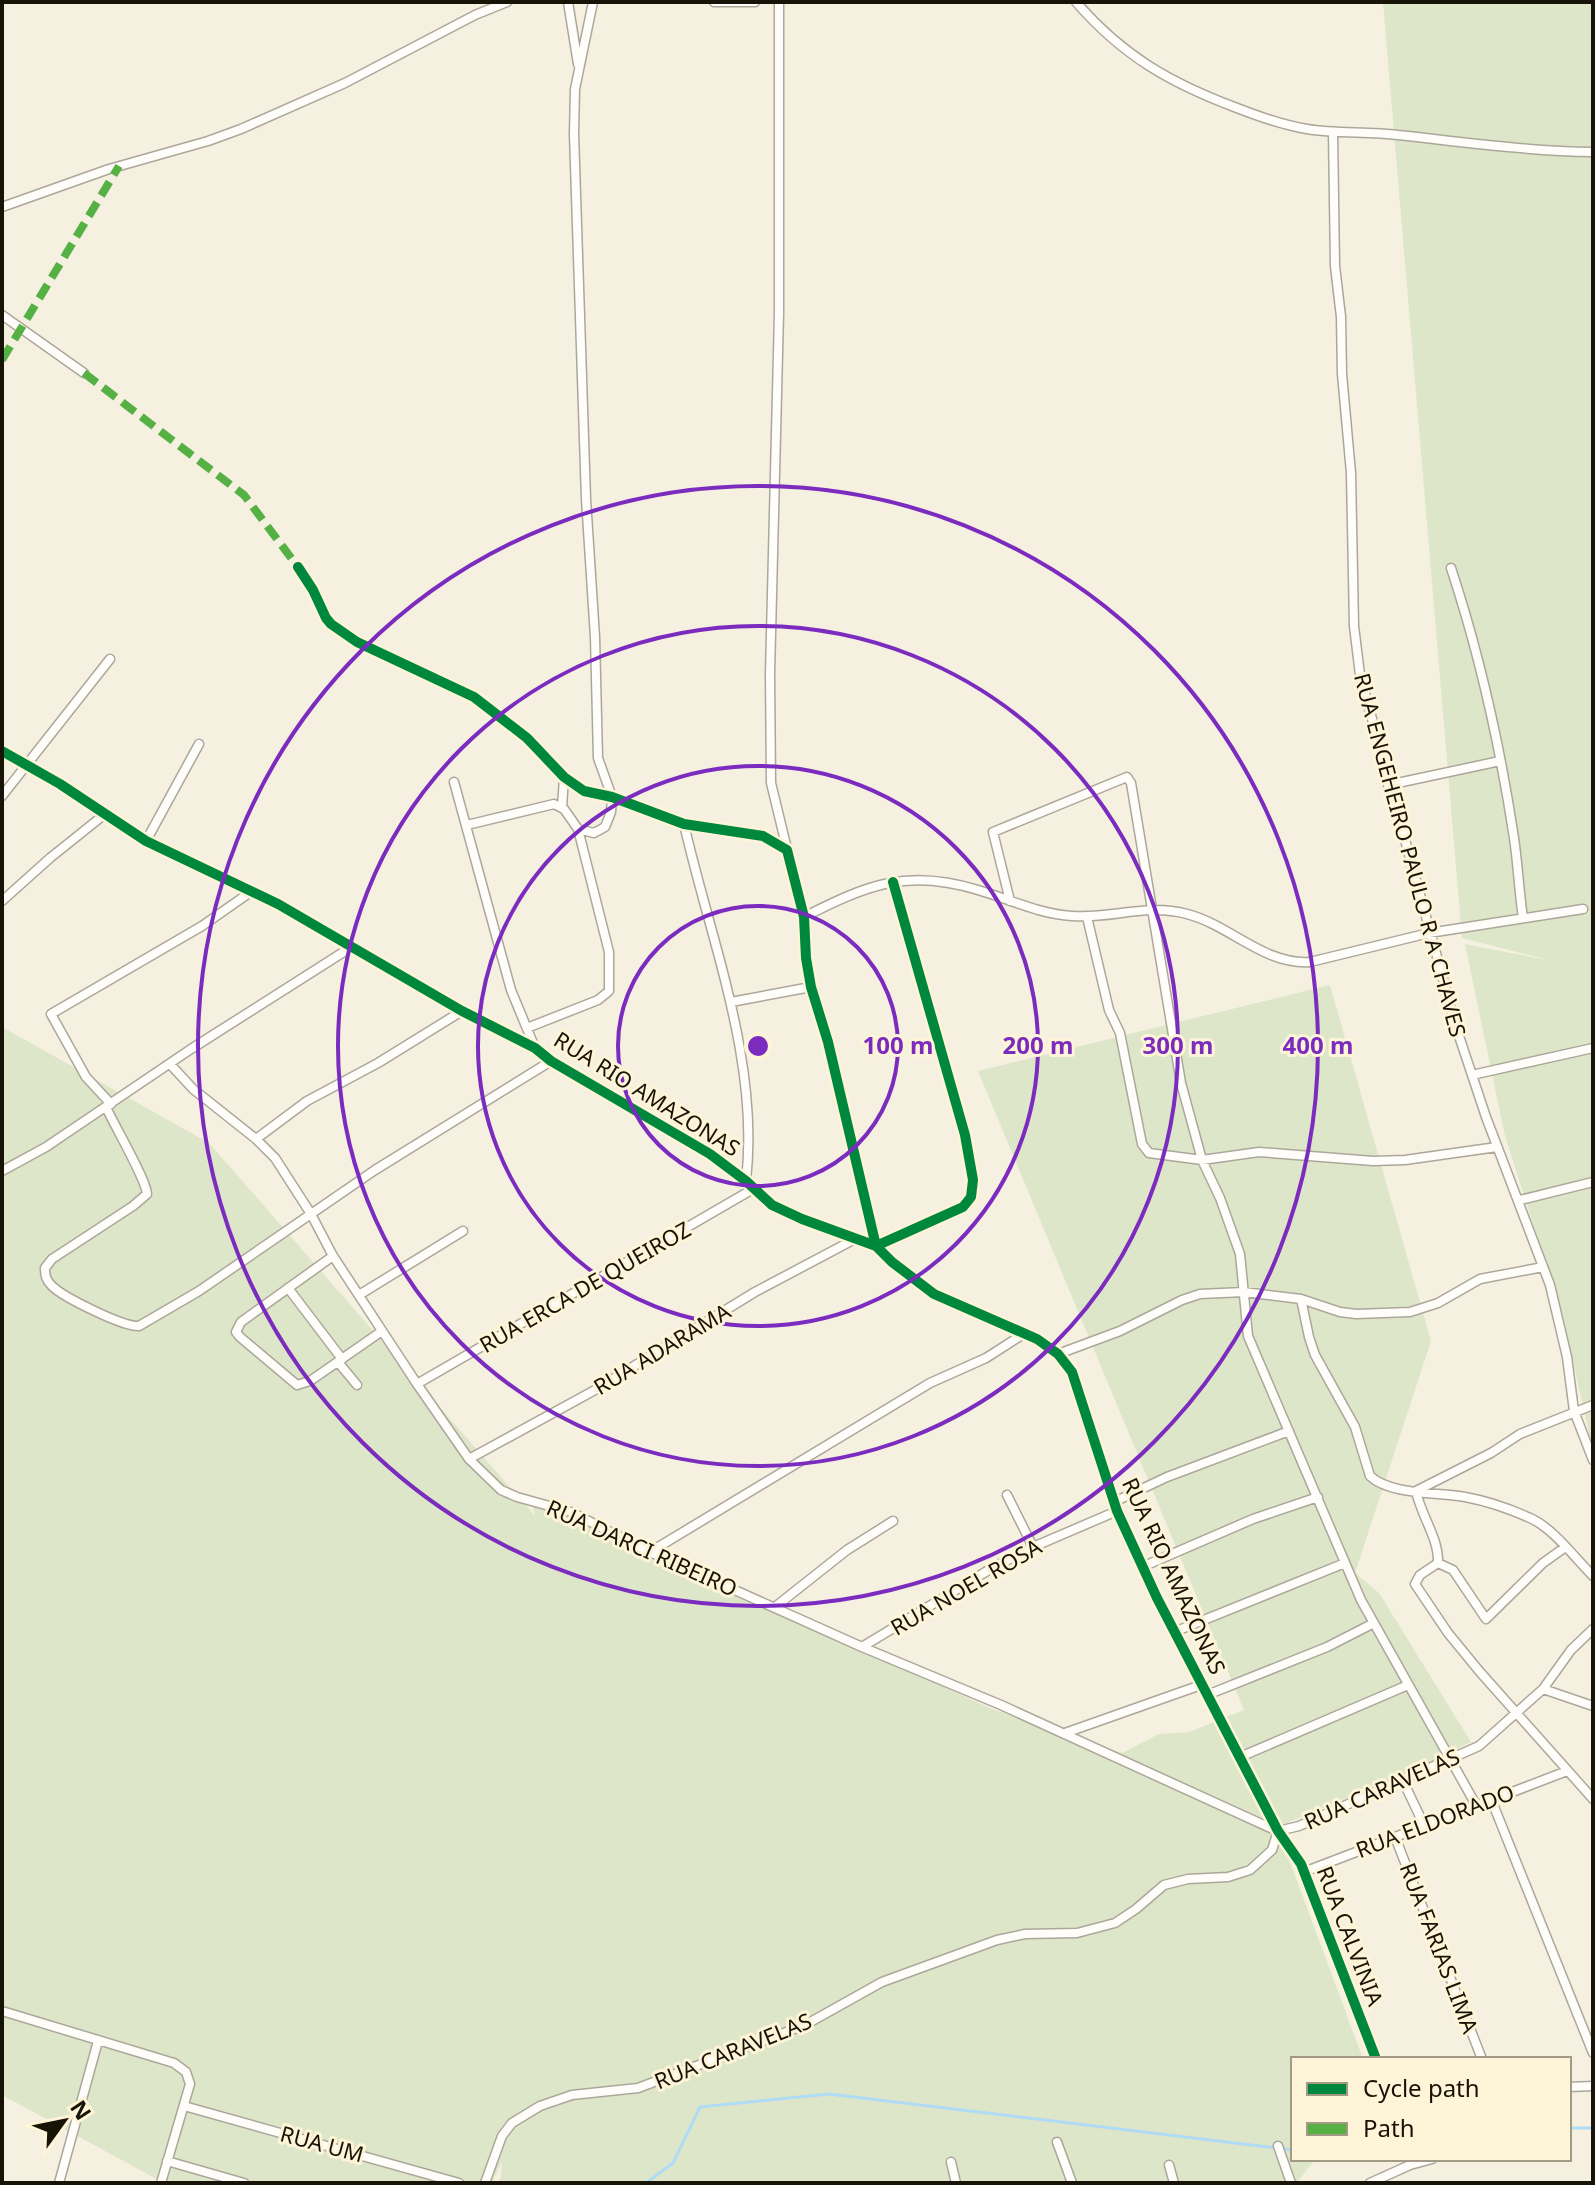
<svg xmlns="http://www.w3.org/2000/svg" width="1595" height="2185" font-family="'Noto Sans',sans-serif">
	<rect width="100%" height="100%" fill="#f5f0e0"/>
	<!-- green -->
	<path fill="#dde6c9" d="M 1383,2 L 1593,2 L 1593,1451 L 1564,1321 L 1505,1136 L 1465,944 L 1552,961 L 1462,938 Z
		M 1330,985 L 1431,1341 L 1355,1573 L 1379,1593 L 1471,1742 L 1421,1767 L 1277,1827 L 1363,2059 L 1293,2059 L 1293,2159 L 1315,2159 L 1297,2183 L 498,2183 L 501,2177 L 502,2161 L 492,2183 L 164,2183 L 2,2095 L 2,1027 L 209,1143 L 535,1516 L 531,1499 L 992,1709 L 1122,1753 L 1159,1734 L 1189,1732 L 1244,1710 L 978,1071 Z"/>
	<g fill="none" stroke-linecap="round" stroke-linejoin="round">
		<!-- stream -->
		<path stroke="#b0dbf5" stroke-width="3" d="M 1569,2128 L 1593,2128
			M 646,2183 L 673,2163 L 700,2107 L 829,2094 L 1293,2150"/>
		<defs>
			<path id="minor" d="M 568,2 L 578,64
				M 714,2 L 755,2
				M 779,2 L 779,313 L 770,674 L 771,783 L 787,849
				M 1076,2 C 1123,56 1170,83 1237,108 C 1260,117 1282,125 1307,129 C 1337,134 1368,131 1398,135 C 1463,142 1527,151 1593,152
				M 1333,132 L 1335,266 L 1341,317 L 1342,374 L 1351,473 L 1354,626 L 1360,675 L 1457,1030 L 1486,1117 L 1550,1285 L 1567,1357 L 1574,1411 L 1593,1460
				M 2,207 L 109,169 L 208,141 L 241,129 L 345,83 L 475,15 L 507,2
				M 2,315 L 84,373
				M 298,567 L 313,590 L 326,618 L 331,624 L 357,642 L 474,697 L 527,738 L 564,777 L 584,791 L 612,797 L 684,824 L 763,836 L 787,850 L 804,917 L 806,958 L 811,987 L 828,1042 L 876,1246 L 963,1207 L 971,1197 L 973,1180 L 965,1135 L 893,882
				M 1451,568 C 1480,656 1500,746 1514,838 C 1518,865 1519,891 1523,918
				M 2,751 L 60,784 L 146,841 L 278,904 L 462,1011 L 535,1048 L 551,1061 L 710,1154 L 746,1181 L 772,1205 L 802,1219 L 876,1246 L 892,1262 L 934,1294 L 1037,1339 L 1058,1354 L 1072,1372 L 1117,1511 L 1157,1598 L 1278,1831 L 1301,1864 L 1376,2059
				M 454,782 L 511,990 L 535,1048
				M 1388,785 L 1500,761
				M 2,796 L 110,659
				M 562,808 L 564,777
				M 684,824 C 710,939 760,1061 746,1181
				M 467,825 L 554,804 L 564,809 L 578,829 L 594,833 L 605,827 L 611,812 L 612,797 L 598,758 L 595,637 L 586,499 L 574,134 L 575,89 L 593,2
				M 146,841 L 199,744
				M 2,901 L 50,858 L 105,814
				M 1010,901 L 993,832 L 1127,777 L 1131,783 L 1181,1083 L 1202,1160 L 1220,1198 L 1240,1254 L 1248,1336 L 1361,1600 L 1476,1805
				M 804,917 C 867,885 907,868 978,890 C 1009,899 1039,914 1072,916 C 1113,919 1144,903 1187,914 C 1230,925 1264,965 1310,962 L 1429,933 L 1583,909
				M 1087,917 L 1109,1010 L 1120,1033 L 1142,1144 L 1149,1153 L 1202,1160 L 1259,1152 L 1373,1161 L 1405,1160 L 1497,1147
				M 731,1002 L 811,987
				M 527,1028 L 598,1000 L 609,991 L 609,952 L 578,829
				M 170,1064 L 193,1089 L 256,1139 L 275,1158 L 311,1214 L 333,1256 L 417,1384 L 469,1459 L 501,1490 L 517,1497 L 571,1512 L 650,1552 L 862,1647 L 1001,1705 L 1277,1831
				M 1472,1075 L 1593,1048
				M 111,1104 L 86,1077 L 51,1014 L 202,926 L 252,891
				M 106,1107 C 114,1125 146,1179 147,1194 L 133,1206 L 52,1259 L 45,1268 C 45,1276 46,1280 52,1286 C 63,1297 123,1327 139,1326 L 199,1291 L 375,1170 L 551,1061
				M 256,1139 L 307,1101 L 378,1063 L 462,1011
				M 2,1171 L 46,1147 L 191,1049 L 353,946
				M 1520,1200 L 1593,1182
				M 333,1256 L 241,1322 L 236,1332 L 240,1337 L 297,1385 L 310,1381 L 382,1331
				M 288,1288 L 342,1359
				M 359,1295 L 463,1231
				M 1301,1299 L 1309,1337 L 1315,1355 L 1355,1427 L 1370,1476 C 1390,1495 1438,1492 1465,1497 C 1487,1501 1510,1509 1530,1518 C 1553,1528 1574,1557 1593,1576
				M 1058,1354 L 1120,1331 L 1182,1300 L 1200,1294 L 1244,1292 L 1301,1299 L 1340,1312 L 1356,1314 L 1410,1312 L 1438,1303 L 1480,1279 L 1543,1267
				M 338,1362 L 357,1385
				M 417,1384 L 753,1189
				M 1593,1405 L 1520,1434 L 1491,1453 L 1416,1491 C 1421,1516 1439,1538 1438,1563 L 1420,1575 L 1415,1584 L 1448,1633 L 1480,1672 L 1593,1799
				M 469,1459 L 595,1390 L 755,1292 L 855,1239
				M 1007,1495 L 1033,1547
				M 1114,1502 L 1167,1477 L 1289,1431
				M 650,1552 L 930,1383 L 986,1358 L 1022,1335
				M 1438,1563 L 1453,1570 L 1486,1619 L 1543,1563 L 1564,1548
				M 1142,1567 L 1253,1519 L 1318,1497
				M 775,1607 L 847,1550 L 893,1521
				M 1174,1632 L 1345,1563
				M 862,1647 L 992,1568 L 1033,1547 L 1117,1511
				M 1543,1689 L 1593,1706
				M 1207,1695 L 1327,1647 L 1374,1623
				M 1065,1733 L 1201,1685
				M 1240,1757 L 1408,1685
				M 1402,1779 L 1424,1825
				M 1491,1799 L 1593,2053
				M 1278,1831 L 1299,1826 L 1479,1746 L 1543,1689 L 1571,1650 L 1593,1629
				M 1395,1837 L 1482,2059
				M 1304,1872 L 1567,1771
				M 2,2011 L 174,2063 L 186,2072 L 190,2084 L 161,2183
				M 1569,2087 L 1593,2086
				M 184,2106 L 459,2183
				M 1057,2142 L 1072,2183
				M 1278,2146 L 1291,2183
				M 167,2161 L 244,2183
				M 951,2162 L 956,2183
				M 1169,2165 L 1174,2183
				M 59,2183 L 98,2041
				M 485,2183 L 502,2136 L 512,2123 L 540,2106 L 572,2095 L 638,2088 L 805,2025 L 882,1982 L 997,1940 L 1025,1934 L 1077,1933 L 1115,1923 L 1136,1909 L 1164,1885 L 1188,1879 L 1228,1877 L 1250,1870 L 1272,1850 L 1278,1831
				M 1370,2183 L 1410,2165 L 1432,2159"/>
		</defs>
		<!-- minor casing -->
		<use href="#minor" stroke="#aca79a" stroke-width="11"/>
		<!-- minor -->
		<use href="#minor" stroke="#fefdfa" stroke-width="8"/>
		<!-- quiet -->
		<path stroke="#55b144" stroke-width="8" stroke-dasharray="16 8" stroke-linecap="butt" d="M 2,360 L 119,166
			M 84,373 L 244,495 L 298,567"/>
		<defs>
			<path id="cycleway" d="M 298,567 L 313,590 L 326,618 L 331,624 L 357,642 L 474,697 L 527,738 L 564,777 L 584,791 L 612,797 L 684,824 L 763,836 L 787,850 L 804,917 L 806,958 L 811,987 L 828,1042 L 876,1246 L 963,1207 L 971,1197 L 973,1180 L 965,1135 L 893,882
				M 2,751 L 60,784 L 146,841 L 278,904 L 462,1011 L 535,1048 L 551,1061 L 710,1154 L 746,1181 L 772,1205 L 802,1219 L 876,1246 L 892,1262 L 934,1294 L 1037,1339 L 1058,1354 L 1072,1372 L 1117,1511 L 1157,1598 L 1278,1831 L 1301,1864 L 1376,2059"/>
		</defs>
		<!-- cycleway casing -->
		<use href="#cycleway" stroke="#fef4d7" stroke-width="15"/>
		<!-- cycleway -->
		<use href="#cycleway" stroke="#00873e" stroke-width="10"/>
	</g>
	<!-- distance rings -->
	<g fill="none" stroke="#7b2cbf" stroke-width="4">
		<circle cx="758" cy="1046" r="140"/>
		<circle cx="758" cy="1046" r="280"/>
		<circle cx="758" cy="1046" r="420"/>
		<circle cx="758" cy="1046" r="560"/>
	</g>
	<g text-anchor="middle" stroke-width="6" stroke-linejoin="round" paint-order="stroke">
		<!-- street labels -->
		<g font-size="22" fill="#181307" stroke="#fef4d7">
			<text transform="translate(1410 855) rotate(75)" y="8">RUA ENGEHEIRO PAULO R A CHAVES</text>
			<text transform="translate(647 1094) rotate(32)" y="8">RUA RIO AMAZONAS</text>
			<text transform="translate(585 1287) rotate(-30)" y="8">RUA ERCA DE QUEIROZ</text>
			<text transform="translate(662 1349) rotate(-31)" y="8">RUA ADARAMA</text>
			<text transform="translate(642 1548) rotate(24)" y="8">RUA DARCI RIBEIRO</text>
			<text transform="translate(1174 1576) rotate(65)" y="8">RUA RIO AMAZONAS</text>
			<text transform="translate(966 1587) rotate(-30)" y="8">RUA NOEL ROSA</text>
			<text transform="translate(1382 1789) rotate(-24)" y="8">RUA CARAVELAS</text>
			<text transform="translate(1435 1821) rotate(-21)" y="8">RUA ELDORADO</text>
			<text transform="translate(1350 1936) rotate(69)" y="8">RUA CALVINIA</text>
			<text transform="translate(1439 1948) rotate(69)" y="8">RUA FARIAS LIMA</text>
			<text transform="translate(733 2051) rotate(-22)" y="8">RUA CARAVELAS</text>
			<text transform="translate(322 2144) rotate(15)" y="8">RUA UM</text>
		</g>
	</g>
	<circle cx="758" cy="1046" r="12" fill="#7b2cbf" stroke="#fef4d7" stroke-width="4"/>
	<g font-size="24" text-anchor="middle" font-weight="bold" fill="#7b2cbf" stroke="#fef4d7" stroke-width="6" stroke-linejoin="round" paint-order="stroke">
		<text x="898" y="1054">100 m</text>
		<text x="1038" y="1054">200 m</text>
		<text x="1178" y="1054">300 m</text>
		<text x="1318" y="1054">400 m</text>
	</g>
	<!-- border -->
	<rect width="1595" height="2185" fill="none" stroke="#181307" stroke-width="8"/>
	<!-- legend -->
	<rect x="1291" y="2057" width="280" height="104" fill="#fef4d7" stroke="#a29a84" stroke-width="2"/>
	<rect x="1307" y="2083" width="40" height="12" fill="#00873e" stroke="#a29a84" stroke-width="2"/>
	<text x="1363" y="2097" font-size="24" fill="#181307">Cycle path</text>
	<rect x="1307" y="2123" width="40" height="12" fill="#55b144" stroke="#a29a84" stroke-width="2"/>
	<text x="1363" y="2137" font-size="24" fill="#181307">Path</text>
	<!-- north arrow -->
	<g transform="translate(64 2121) rotate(57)" stroke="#fef4d7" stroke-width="6" paint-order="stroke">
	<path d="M0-6L14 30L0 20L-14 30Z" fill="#181307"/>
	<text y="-12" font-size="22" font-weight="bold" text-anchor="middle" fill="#181307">N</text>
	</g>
</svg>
